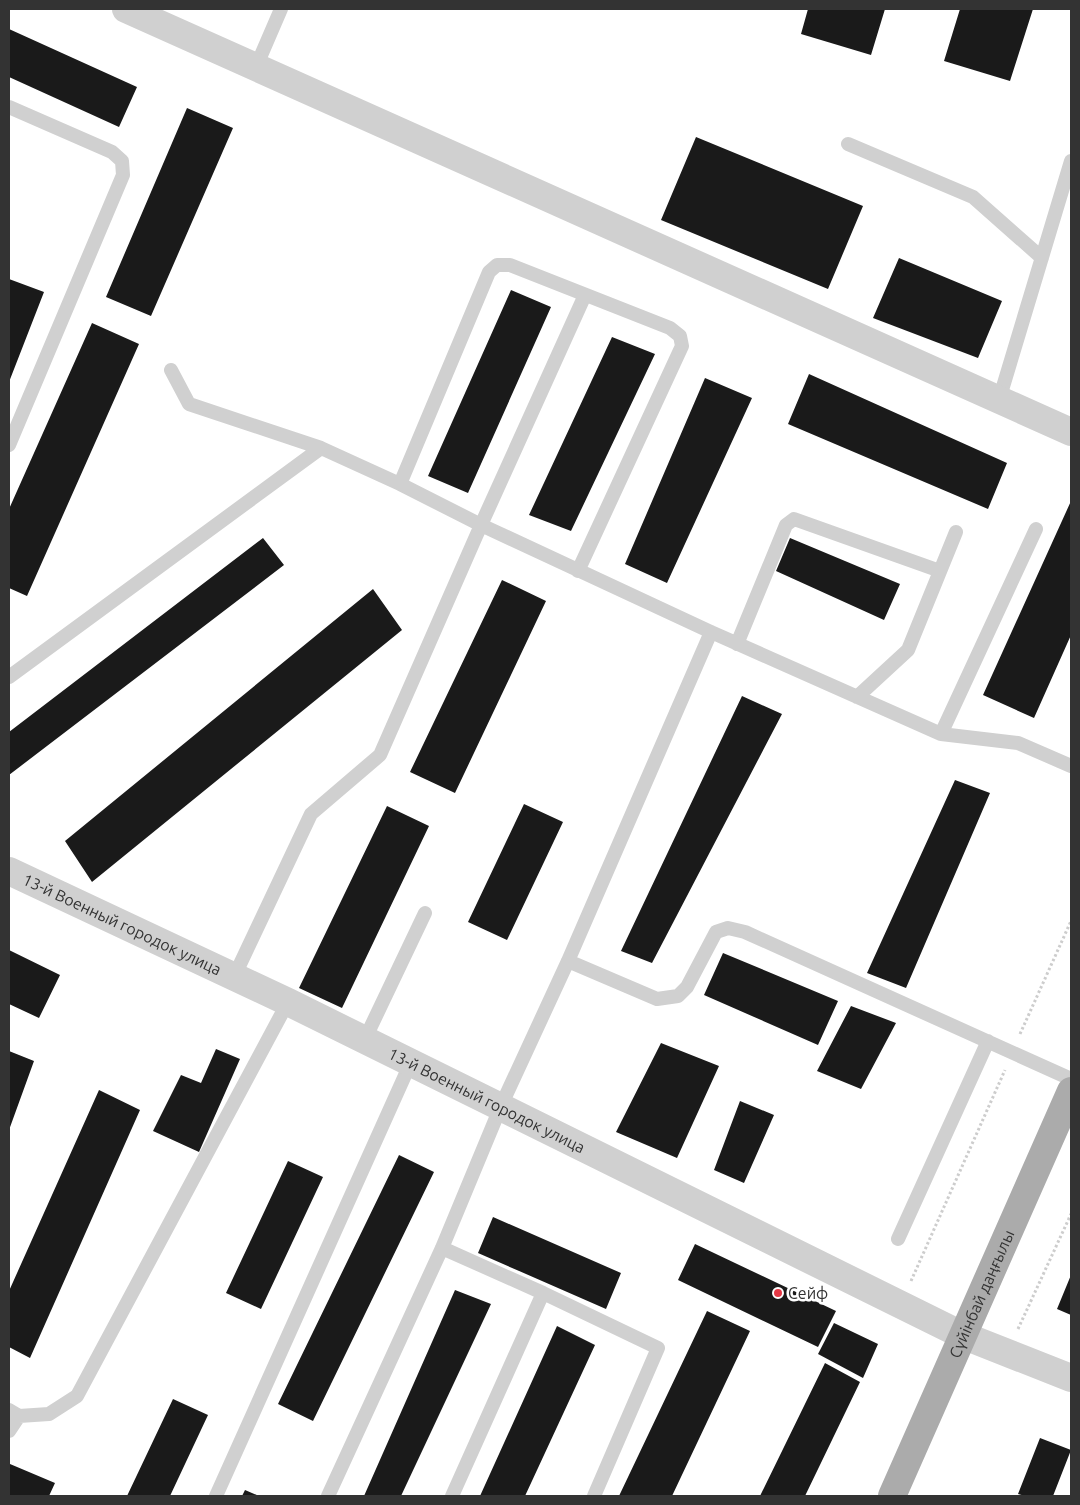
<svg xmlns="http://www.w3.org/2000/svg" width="1080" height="1505" font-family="Ubuntu,sans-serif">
	<rect width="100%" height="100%" fill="#fff"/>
	<!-- building -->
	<path fill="#1a1a1a" d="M 808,9 L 885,9 L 871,55 L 801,34 Z
		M 960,9 L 1033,9 L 1010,81 L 944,61 Z
		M 9,29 L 137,87 L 119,127 L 9,77 Z
		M 187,108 L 233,128 L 151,316 L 106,297 Z
		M 696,137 L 863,206 L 828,289 L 661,220 Z
		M 899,258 L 1002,301 L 978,358 L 873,318 Z
		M 9,279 L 44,292 L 9,382 Z
		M 511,290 L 551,307 L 468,493 L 428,476 Z
		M 92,323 L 139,344 L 27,596 L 9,588 L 9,509 Z
		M 612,337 L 655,354 L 571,531 L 529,515 Z
		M 809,374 L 1007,463 L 988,509 L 788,424 Z
		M 705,378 L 752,398 L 667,583 L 625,564 Z
		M 1071,501 L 1071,635 L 1034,718 L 983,695 Z
		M 263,538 L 284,565 L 9,775 L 9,732 Z
		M 790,538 L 900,584 L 884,620 L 776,571 Z
		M 502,580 L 546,601 L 455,793 L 410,772 Z
		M 373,589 L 402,630 L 92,882 L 65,841 Z
		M 742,696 L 782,714 L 652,963 L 621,951 Z
		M 955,780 L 990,793 L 906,988 L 867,973 Z
		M 524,804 L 563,822 L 507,940 L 468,922 Z
		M 387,806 L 429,826 L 342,1008 L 299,988 Z
		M 9,950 L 60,975 L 39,1018 L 9,1004 Z
		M 723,953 L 838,1001 L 818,1045 L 704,995 Z
		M 851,1006 L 896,1023 L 861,1089 L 817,1071 Z
		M 661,1043 L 719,1066 L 677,1158 L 616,1132 Z
		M 216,1049 L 240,1059 L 199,1152 L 153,1131 L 181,1075 L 201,1083 Z
		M 9,1051 L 34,1061 L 9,1130 Z
		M 99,1090 L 140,1110 L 30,1358 L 9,1347 L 9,1291 Z
		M 740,1101 L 774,1115 L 744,1183 L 714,1170 Z
		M 399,1155 L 434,1172 L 313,1421 L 278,1404 Z
		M 288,1161 L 323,1177 L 261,1309 L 226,1293 Z
		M 493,1217 L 621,1273 L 606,1309 L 478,1253 Z
		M 695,1244 L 836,1311 L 818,1347 L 678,1280 Z
		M 1071,1275 L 1071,1315 L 1057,1309 Z
		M 455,1290 L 491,1304 L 401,1496 L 364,1496 Z
		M 707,1311 L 750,1331 L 672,1496 L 619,1496 Z
		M 834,1323 L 878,1344 L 863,1378 L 818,1354 Z
		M 557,1326 L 595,1345 L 525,1496 L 480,1496 Z
		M 825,1363 L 860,1382 L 805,1496 L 760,1496 Z
		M 173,1399 L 208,1415 L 170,1496 L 127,1496 Z
		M 1040,1438 L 1071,1450 L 1053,1496 L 1025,1496 L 1018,1494 Z
		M 10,1464 L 55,1483 L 49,1496 L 9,1496 L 9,1468 Z
		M 245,1490 L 259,1496 L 242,1496 Z"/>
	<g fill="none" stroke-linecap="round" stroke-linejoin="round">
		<!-- path -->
		<path stroke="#cdcdcd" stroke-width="3" stroke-dasharray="2.5 2.5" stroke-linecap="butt" d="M 1020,1034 L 1071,921
			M 911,1281 L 1005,1070
			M 1018,1329 L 1071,1214"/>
		<!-- lane -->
		<path stroke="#d0d0d0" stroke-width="14" d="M 256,67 L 281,9
			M 9,107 L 112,152 L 122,161 L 123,175 L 9,445
			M 848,144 L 973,197 L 1042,258
			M 171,370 L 189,404 L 321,448 L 400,484 L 481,525 L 711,632 L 941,734 L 1018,743 L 1071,766
			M 999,400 L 1071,161
			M 400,484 L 489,272 L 497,265 L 510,265 L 670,328 L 680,336 L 682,346 L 578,571
			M 737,644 L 786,525 L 794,519 L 940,571
			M 9,677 L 321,448
			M 857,697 L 908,650 L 956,532
			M 941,734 L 1036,529
			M 568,961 L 657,999 L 678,996 L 687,987 L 716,932 L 728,928 L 745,932 L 1071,1079
			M 234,977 L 311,814 L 380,755 L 481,525 L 585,295
			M 365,1039 L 425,913
			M 898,1239 L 988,1041
			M 442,1248 L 543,1293 L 658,1348 L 594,1496
			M 9,1410 L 19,1416 L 49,1414 L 77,1396 L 288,1002
			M 9,1431 L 19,1416
			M 216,1496 L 411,1062
			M 328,1496 L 442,1248 L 501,1106 L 568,961 L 711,632
			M 452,1496 L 543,1293"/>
		<!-- street -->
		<g stroke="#d0d0d0" stroke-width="28">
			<path d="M 126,9 L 1071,432"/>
			<path id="s1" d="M 9,871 L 288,1002 L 962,1335 L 1071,1378"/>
		</g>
		<!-- primary -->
		<path stroke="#ababab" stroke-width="28" id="s2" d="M 892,1496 L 1071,1091"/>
	</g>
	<!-- markers -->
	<circle fill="#e63946" stroke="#fff" stroke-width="2" cx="778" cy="1293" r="5"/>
	<g text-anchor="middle" stroke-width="5" stroke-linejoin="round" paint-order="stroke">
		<!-- street labels -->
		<g font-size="16" fill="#333" stroke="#fff">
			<text dy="6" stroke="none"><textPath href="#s1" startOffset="125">13-й Военный городок улица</textPath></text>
			<text dy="6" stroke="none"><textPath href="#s1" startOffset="530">13-й Военный городок улица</textPath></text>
			<text dy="6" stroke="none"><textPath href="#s2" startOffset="221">Сүйінбай даңғылы</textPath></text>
		</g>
		<!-- poi labels -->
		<g font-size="16" fill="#333" stroke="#fff" text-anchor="start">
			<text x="788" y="1299">Сейф</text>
		</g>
	</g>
	<!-- border -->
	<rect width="1080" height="1505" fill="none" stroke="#333333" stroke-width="20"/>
</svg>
